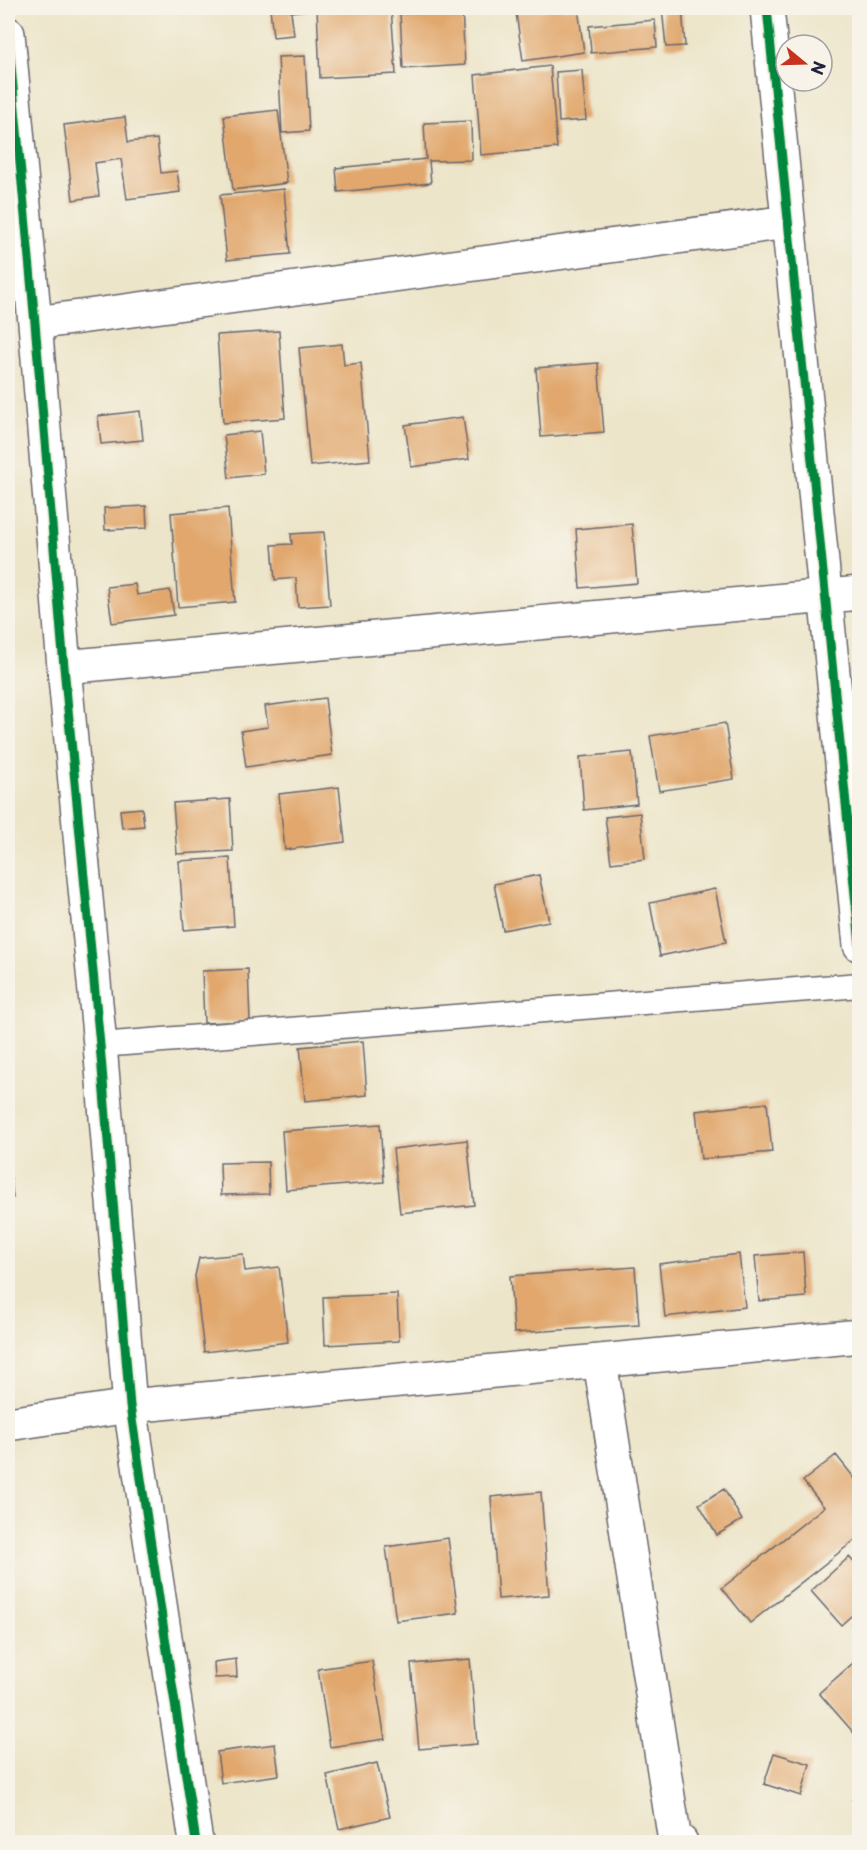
<svg xmlns="http://www.w3.org/2000/svg" width="867" height="1850" font-family="'Playpen Sans',sans-serif">
	<rect width="100%" height="100%" fill="#f7f3e8"/>
	<filter id="ink" filterUnits="userSpaceOnUse"><feTurbulence type="fractalNoise" baseFrequency=".0167" numOctaves="2"/><feDisplacementMap in="SourceGraphic" scale="12" xChannelSelector="R" yChannelSelector="G"/><feConvolveMatrix kernelMatrix="1 2 1 2 8 2 1 2 1" color-interpolation-filters="sRGB"/></filter>
	<filter id="wash" filterUnits="userSpaceOnUse"><feTurbulence type="fractalNoise" baseFrequency=".008" numOctaves="4" result="noise"/><feDisplacementMap in="SourceGraphic" scale="24" xChannelSelector="R" yChannelSelector="G"/><feGaussianBlur stdDeviation="1.35" result="paint"/><feColorMatrix in="noise" values="0 0 0 0 0 0 0 0 0 0 0 0 0 0 0 0 0 1.4 0 .05"/><feComposite in="paint" operator="in"/></filter>
	<g filter="url(#wash)">
		<rect width="100%" height="100%" fill="#ece5c9"/>
		<g id="blocks">
			<!-- building -->
			<path fill="#e1a76d" d="M 270,8 L 308,8 L 308,10 L 291,12 L 294,35 L 273,37 Z
				M 317,8 L 391,8 L 396,74 L 320,78 Z
				M 554,8 L 578,8 L 584,52 L 523,61 L 516,13 Z
				M 662,8 L 682,8 L 685,46 L 666,47 Z
				M 796,8 L 843,8 L 843,10 L 796,13 Z
				M 462,9 L 465,65 L 403,69 L 400,13 Z
				M 655,20 L 657,47 L 591,53 L 589,26 Z
				M 305,56 L 309,131 L 282,133 L 278,57 Z
				M 550,66 L 557,148 L 481,155 L 475,75 Z
				M 582,70 L 586,120 L 559,122 L 556,72 Z
				M 278,110 L 287,183 L 233,190 L 224,116 Z
				M 125,117 L 128,142 L 157,139 L 161,173 L 177,171 L 180,192 L 127,199 L 121,159 L 95,163 L 99,196 L 73,200 L 64,125 Z
				M 471,121 L 472,160 L 429,161 L 431,183 L 338,192 L 336,168 L 426,159 L 424,123 Z
				M 284,189 L 290,254 L 227,260 L 220,195 Z
				M 279,331 L 285,418 L 223,423 L 217,335 Z
				M 342,344 L 344,365 L 361,363 L 370,460 L 310,466 L 299,348 Z
				M 598,363 L 604,432 L 541,437 L 536,368 Z
				M 140,411 L 143,440 L 101,444 L 98,416 Z
				M 463,417 L 469,459 L 411,467 L 405,425 Z
				M 260,431 L 264,474 L 229,478 L 224,435 Z
				M 146,506 L 147,528 L 105,530 L 104,508 Z
				M 228,508 L 235,602 L 178,607 L 171,513 Z
				M 632,524 L 637,583 L 580,588 L 576,529 Z
				M 324,532 L 330,605 L 298,607 L 296,578 L 275,580 L 272,545 L 292,544 L 291,534 Z
				M 135,584 L 137,595 L 170,590 L 174,615 L 112,623 L 107,587 Z
				M 325,698 L 332,755 L 246,767 L 241,731 L 268,727 L 265,706 Z
				M 725,723 L 734,779 L 659,791 L 650,736 Z
				M 632,752 L 637,804 L 584,810 L 580,757 Z
				M 339,787 L 345,842 L 285,850 L 279,794 Z
				M 230,799 L 233,851 L 177,854 L 173,803 Z
				M 142,808 L 144,826 L 122,828 L 120,810 Z
				M 640,813 L 645,859 L 611,863 L 605,817 Z
				M 230,858 L 234,926 L 184,930 L 179,861 Z
				M 539,875 L 549,921 L 503,930 L 494,884 Z
				M 715,889 L 726,942 L 660,956 L 650,903 Z
				M 248,969 L 250,1021 L 204,1023 L 202,971 Z
				M 363,1041 L 367,1095 L 305,1101 L 300,1047 Z
				M 767,1103 L 772,1152 L 701,1159 L 696,1111 Z
				M 380,1124 L 384,1182 L 286,1190 L 282,1131 Z
				M 467,1140 L 474,1205 L 400,1213 L 393,1149 Z
				M 268,1162 L 269,1194 L 221,1195 L 220,1163 Z
				M 8,1164 L 9,1164 L 13,1198 L 8,1199 Z
				M 803,1252 L 806,1297 L 759,1301 L 755,1256 Z
				M 243,1254 L 245,1271 L 279,1267 L 288,1342 L 204,1352 L 195,1276 L 199,1258 Z
				M 739,1254 L 745,1307 L 665,1317 L 659,1264 Z
				M 635,1267 L 639,1325 L 514,1333 L 510,1276 Z
				M 397,1294 L 399,1341 L 325,1345 L 323,1297 Z
				M 836,1455 L 860,1485 L 860,1536 L 750,1623 L 722,1588 L 824,1507 L 803,1481 Z
				M 724,1489 L 742,1520 L 717,1535 L 699,1504 Z
				M 541,1492 L 549,1595 L 498,1599 L 491,1497 Z
				M 448,1538 L 458,1613 L 396,1621 L 386,1547 Z
				M 849,1557 L 860,1569 L 860,1608 L 841,1625 L 811,1591 Z
				M 860,1616 L 860,1634 L 851,1624 Z
				M 860,1657 L 860,1740 L 819,1693 Z
				M 236,1659 L 237,1677 L 215,1678 L 214,1662 Z
				M 470,1659 L 477,1744 L 419,1749 L 411,1664 Z
				M 372,1661 L 385,1739 L 330,1747 L 318,1669 Z
				M 275,1744 L 279,1775 L 221,1783 L 217,1752 Z
				M 774,1753 L 810,1764 L 801,1796 L 764,1784 Z
				M 377,1763 L 390,1817 L 339,1829 L 327,1775 Z
				M 859,1779 L 860,1779 L 860,1803 L 852,1800 Z"/>
		</g>
	</g>
	<g filter="url(#ink)">
		<use href="#blocks" fill-opacity="0" stroke="#69666d" stroke-width="1.5"/>
		<g fill="none" stroke-linecap="round" stroke-linejoin="round">
			<defs>
				<path id="lane" d="M 100,1045 L 860,985"/>
				<path id="street" d="M 767,8 L 860,945
					M 8,34 L 35,323 L 64,667 L 100,1045 L 130,1406 L 196,1842
					M 35,323 L 788,222
					M 64,667 L 860,593
					M 600,1361 L 675,1841 L 681,1842
					M 8,1424 L 130,1406 L 860,1336"/>
			</defs>
			<!-- lane casing -->
			<use href="#lane" stroke="#69666d" stroke-width="27"/>
			<!-- street casing -->
			<use href="#street" stroke="#69666d" stroke-width="36"/>
			<!-- lane -->
			<use href="#lane" stroke="#fff" stroke-width="24"/>
			<!-- street -->
			<use href="#street" stroke="#fff" stroke-width="33"/>
			<defs>
				<path id="cycleway" d="M 767,8 L 860,945
					M 8,34 L 35,323 L 64,667 L 100,1045 L 130,1406 L 196,1842"/>
			</defs>
			<!-- cycleway casing -->
			<use href="#cycleway" stroke="#f7f3e8" stroke-width="13"/>
			<!-- cycleway -->
			<use href="#cycleway" stroke="#00873e" stroke-width="9"/>
		</g>
	</g>
	<!-- margin -->
	<rect width="867" height="1850" fill="none" stroke="#f7f3e8" stroke-width="30"/>
	<!-- north arrow -->
	<g transform="translate(804 63) rotate(109)"><circle r="28" fill="#f7f3e8" stroke="#a29fa3" stroke-width="1.5"/>
	<path d="M0-4.5L10 22L0 15L-10 22Z" fill="#c8321e"/>
	<text y="-9" font-size="16" font-weight="bold" text-anchor="middle" fill="#22223b">N</text>
	</g>
</svg>
